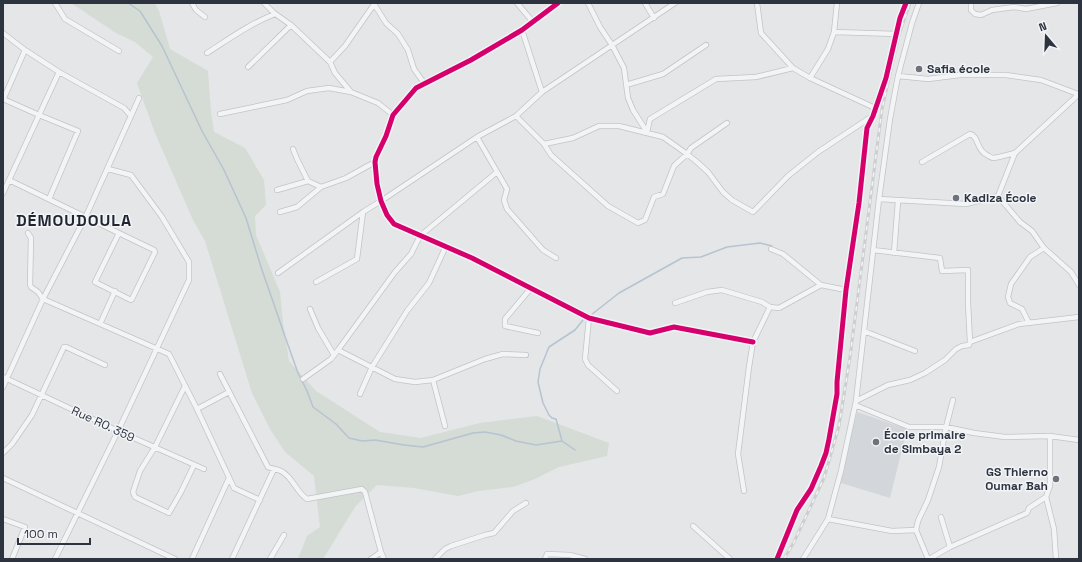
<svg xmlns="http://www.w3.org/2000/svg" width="1082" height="562" font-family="'Space Grotesk',sans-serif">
	<rect width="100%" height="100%" fill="#e4e6e8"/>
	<!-- built -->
	<path fill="#d3d6db" d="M 857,412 L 907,429 L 890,498 L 841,483 L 846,455 Z"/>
	<!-- green -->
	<path fill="#d5dbd5" d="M 71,3 L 155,3 L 159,11 L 170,49 L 208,71 L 211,112 L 214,132 L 245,148 L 264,180 L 266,205 L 255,216 L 256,235 L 280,292 L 283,323 L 289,361 L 316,391 L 380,432 L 421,438 L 480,423 L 537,416 L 609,443 L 607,456 L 559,467 L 535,479 L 513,487 L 478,491 L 458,496 L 414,488 L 377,485 L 355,507 L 323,559 L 298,559 L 307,536 L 320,527 L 314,476 L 285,452 L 270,429 L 252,393 L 205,241 L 193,220 L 155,133 L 137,83 L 153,57 L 135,42 L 116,33 Z"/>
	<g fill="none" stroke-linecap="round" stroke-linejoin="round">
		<!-- stream -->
		<path stroke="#b6c3d0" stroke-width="1.5" d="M 128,3 L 140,11 L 162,46 L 202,131 L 224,170 L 246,218 L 261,267 L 288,345 L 298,373 L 307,391 L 313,407 L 336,424 L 349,438 L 362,441 L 375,440 L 404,445 L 423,447 L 473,433 L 485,432 L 501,435 L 516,441 L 536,445 L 562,441 L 575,450
			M 591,315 L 619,293 L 682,258 L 701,257 L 727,247 L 760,243 L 772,246
			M 562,441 L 556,419 L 552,418 L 549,415 L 543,403 L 538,382 L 540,369 L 549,347 L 575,330 L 583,320"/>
		<defs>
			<path id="street" d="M 55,3 L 65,19 L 119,51
				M 192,3 L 196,10 L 205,17
				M 264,3 L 274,13 L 291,25 L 330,62 L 335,73 L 351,92
				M 517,3 L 533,22
				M 558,3 L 522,30 L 471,60 L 416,88 L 393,115 L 386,136 L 376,157 L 375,162 L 377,184 L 381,201 L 387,215 L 394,224 L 472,258 L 589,318 L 650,333 L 674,327 L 753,342
				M 588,3 L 600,27 L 612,45 L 624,68 L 628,98 L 633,110 L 647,132
				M 645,3 L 654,18
				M 757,3 L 761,33 L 793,68 L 810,78 L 875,108
				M 971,3 L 971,10 L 975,14 L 981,15 L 992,10 L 1014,7 L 1026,9 L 1057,3
				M 374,4 L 386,23 L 398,34 L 408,50 L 414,69 L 424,83
				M 522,30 L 542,92
				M 834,32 L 897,34
				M 3,33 L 25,50 L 59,72 L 124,108 L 131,116
				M 207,53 C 229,39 251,23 275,14
				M 330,62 L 345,46 L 375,3
				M 248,67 L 291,25
				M 898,76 L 928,79 L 960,75 L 1006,75 L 1041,80 L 1078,94
				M 810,78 L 828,49 L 834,32 L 837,3
				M 626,85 L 663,74 L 706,45
				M 1079,94 L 1015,153 L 998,196 L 1020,222 L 1032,231 L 1044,248 L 1071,272 L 1079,285
				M 3,99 L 39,115 L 78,131 L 49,199
				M 3,100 L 25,50
				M 220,114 L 287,100 L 307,91 L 329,88 L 351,92 L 378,103 L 393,115
				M 516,116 L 544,144 L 551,155 L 608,206 L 638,223 L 645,220 L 654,197 L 663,194 L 674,166 L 687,154 L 691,148 L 727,123
				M 647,132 L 650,119 L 716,79 L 756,77 L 793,68
				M 477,137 L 507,189 L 504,200 L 507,209 L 543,250 L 556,258
				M 544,144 L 573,138 L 599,126 L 619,126 L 663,137 L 687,154 L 697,162 L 708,172 L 723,192 L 732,200 L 753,212 L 788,176 L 818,152 L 871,117
				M 293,149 L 297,159 L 308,181
				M 922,162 L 970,134 C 979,136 976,150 987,155 C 989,156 991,158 993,158 C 997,158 1010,154 1015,153
				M 9,180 L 154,250 L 155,252 L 132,299 L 131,300 L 95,282 L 119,233
				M 277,190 L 308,181 L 321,187 L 346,178 L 375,162
				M 3,193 L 59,72
				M 879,199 L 966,204 L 998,196
				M 280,212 L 297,207 L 321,187
				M 28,233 L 31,238 L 30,285 L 31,287 L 38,292 L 43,299 L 169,354 L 197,409 L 234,488 L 260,500
				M 771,249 L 783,254 L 821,285 L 846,290
				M 873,250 L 940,258 L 942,271 L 968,270 L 968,303 L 970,342 L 1019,324 L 1079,317
				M 894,253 L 898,201
				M 278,273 L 363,212 L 381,201 L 477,137 L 516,116 L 542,92 L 675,3
				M 316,282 L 357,259 L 363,212
				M 531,288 L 505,319 L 505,326 L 538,333
				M 675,303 L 707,292 L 722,290 L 762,302 L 770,307
				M 310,309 L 318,328 L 334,355
				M 589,318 L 585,359 L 588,365 L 617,391
				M 1029,323 L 1022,309 L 1010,303 L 1008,297 L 1011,284 L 1030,257 L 1044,248
				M 100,324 L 115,291
				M 864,331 L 915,351
				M 338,350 L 395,379 L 415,382 L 433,380 L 485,359 L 503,354 L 526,355
				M 220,374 L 268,467 C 272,469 277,469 281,471 C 293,477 296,492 307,499 L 362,489 L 365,492 L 381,552 L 384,559
				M 3,377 L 118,431 L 204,469
				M 303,379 L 331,359 L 338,350 L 395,272 L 411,254 L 420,236 L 497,172
				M 433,380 L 445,426
				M 185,386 L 155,447 L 140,471 L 133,492 L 135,497 L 169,513 L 181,492 L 194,465
				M 3,387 L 43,299 L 86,216 L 139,98
				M 360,394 L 372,367 L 407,311 L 429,283 L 446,246
				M 856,401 L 888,385 L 910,380 L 925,373 L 945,360 L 956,349 L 962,346 L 969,345 L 970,342
				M 855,405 L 909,427 L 946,427 L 974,433 L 1005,437 L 1050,436 L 1079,440
				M 197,409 L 229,392
				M 1050,436 L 1050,486 L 1046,497 L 1054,529 L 1056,559
				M 3,453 L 12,444 L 32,415 L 64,347 L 66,347 L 105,365
				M 3,478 L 175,559
				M 744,491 L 738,454 L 749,367 L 753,342 L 770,307 L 779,308 L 821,285
				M 941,517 L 950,547
				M 3,519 L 25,527 L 12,559
				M 828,519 L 892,531 L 916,530
				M 693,526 L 730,559
				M 55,559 L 118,431 L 189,280 L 189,262 L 162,217 L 131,175 L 108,169
				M 192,559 L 229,478
				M 232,559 L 274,469
				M 270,559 L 284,535
				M 371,559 L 381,552
				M 435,559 L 445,549 L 451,546 L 485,535 L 494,533 L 513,511 L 526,503
				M 545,559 L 547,554 L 570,555 L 585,559
				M 777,559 L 797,510 L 811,489 L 821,466 L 826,453 L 829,439 L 837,394 L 837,382 L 846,290 L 859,203 L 867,128 L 873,116 L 886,78 L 900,18 L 906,3
				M 803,559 L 828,519 L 841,471 L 856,401 L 879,199 L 890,119 L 898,76 L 912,23 L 919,3
				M 928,559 L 916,530 L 918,521 L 928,500 L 939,467 L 946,427 L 953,400
				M 929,559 L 950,547 L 1027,513 L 1029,508 L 1046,497"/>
		</defs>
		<!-- street casing -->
		<use href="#street" stroke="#c2c4c6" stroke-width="6"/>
		<!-- street -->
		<use href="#street" stroke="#f3f4f5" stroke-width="4.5"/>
		<defs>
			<path id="rail" d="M 784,559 L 794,542 L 824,478 L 839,426 L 850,357 L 882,109 L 899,35 L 910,3"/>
		</defs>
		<!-- rail casing -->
		<use href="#rail" stroke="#ccced0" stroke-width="3"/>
		<!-- rail -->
		<use href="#rail" stroke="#f2f4f7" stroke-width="1.5" stroke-dasharray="4.5" stroke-linecap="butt"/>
		<defs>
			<path id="cycleway" d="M 558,3 L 522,30 L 471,60 L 416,88 L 393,115 L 386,136 L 376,157 L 375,162 L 377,184 L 381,201 L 387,215 L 394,224 L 472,258 L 589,318 L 650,333 L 674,327 L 753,342
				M 777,559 L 797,510 L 811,489 L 821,466 L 826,453 L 829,439 L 837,394 L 837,382 L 846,290 L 859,203 L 867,128 L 873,116 L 886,78 L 900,18 L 906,3"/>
		</defs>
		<!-- cycleway casing -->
		<use href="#cycleway" stroke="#f2f4f7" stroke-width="8"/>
		<!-- cycleway -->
		<use href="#cycleway" stroke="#d6006c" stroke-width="5"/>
	</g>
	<!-- markers -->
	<g fill="#6d727b" stroke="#f2f4f7" stroke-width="1.5">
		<circle cx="919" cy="69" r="4"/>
		<circle cx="956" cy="198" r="4"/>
		<circle cx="876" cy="442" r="4"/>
		<circle cx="1056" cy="479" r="4"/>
	</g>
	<g text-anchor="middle" stroke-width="3" stroke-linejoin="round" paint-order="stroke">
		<!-- poi labels -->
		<g font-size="12" font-weight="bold" fill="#2d3440" stroke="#f2f4f7" text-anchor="start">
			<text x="927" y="73">Safia école</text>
			<text x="964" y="202">Kadiza École</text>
			<text x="884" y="439">École primaire<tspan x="884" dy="14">de Simbaya 2</tspan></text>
			<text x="1048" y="476" text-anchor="end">GS Thierno<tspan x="1048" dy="14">Oumar Bah</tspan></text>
		</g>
		<!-- street labels -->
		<g font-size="12" fill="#2d3440" stroke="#f2f4f7">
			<text transform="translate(103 424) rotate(25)" y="4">Rue RO. 359</text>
		</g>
		<!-- district labels -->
		<g font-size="16" font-weight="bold" letter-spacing="1" fill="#1f2531" stroke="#f2f4f7">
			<text x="74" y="226">DÉMOUDOULA</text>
		</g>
	</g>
	<!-- border -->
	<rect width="1082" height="562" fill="none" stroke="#2d3440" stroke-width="8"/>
	<!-- north arrow -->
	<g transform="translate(1046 36) rotate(341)" stroke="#f2f4f7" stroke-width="3" paint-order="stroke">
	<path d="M0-3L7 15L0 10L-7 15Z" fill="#2d3440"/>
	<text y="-6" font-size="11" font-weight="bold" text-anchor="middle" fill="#2d3440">N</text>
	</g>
	<!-- scale -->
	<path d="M18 538v6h72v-6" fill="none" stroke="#2d3440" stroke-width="2"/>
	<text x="24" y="538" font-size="12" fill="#2d3440" stroke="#f2f4f7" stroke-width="3" paint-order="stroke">100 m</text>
</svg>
